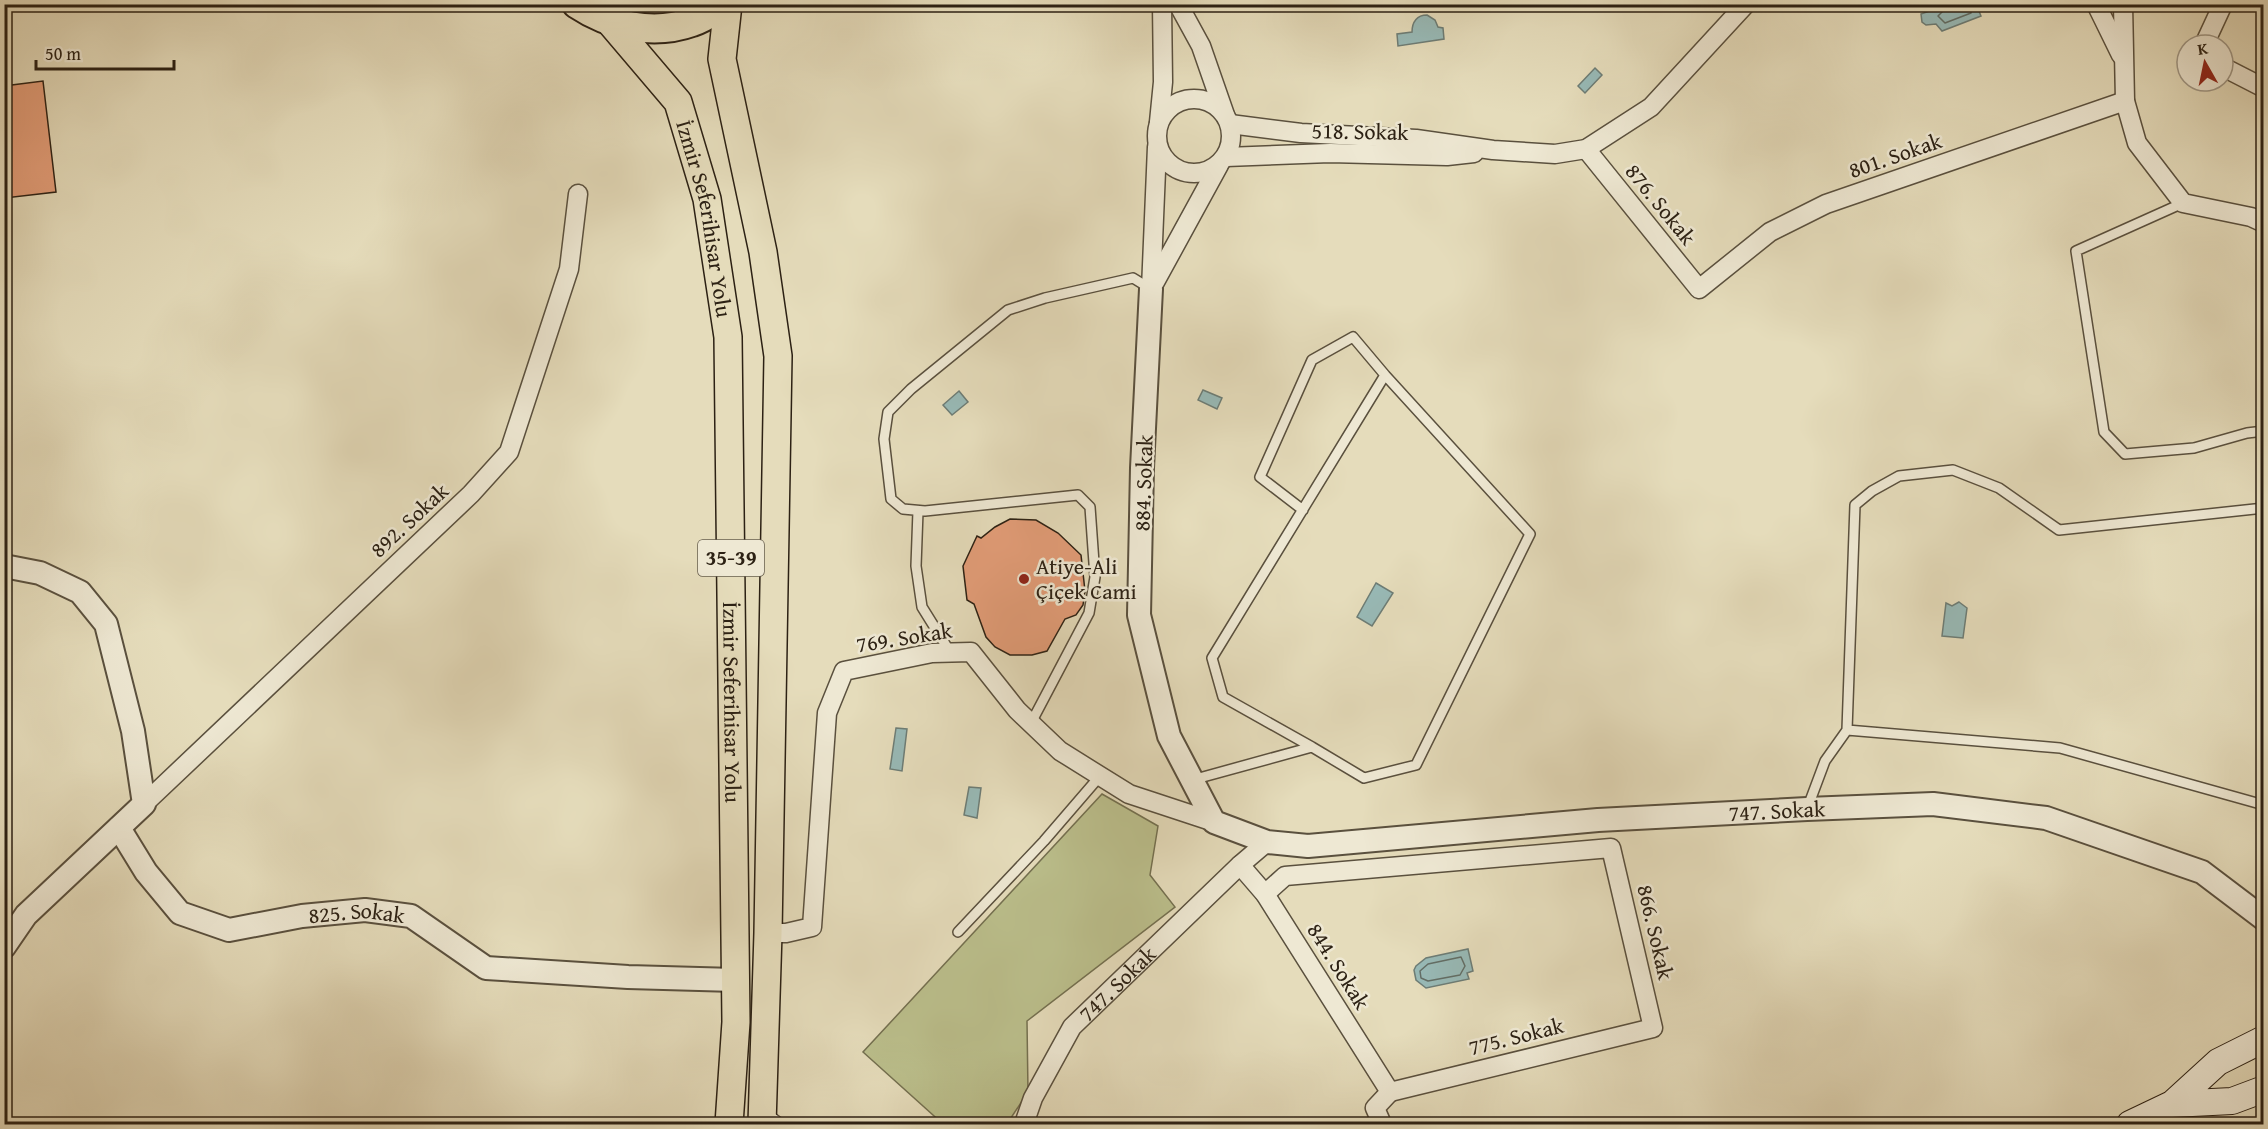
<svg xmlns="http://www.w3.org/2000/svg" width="2268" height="1129" font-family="'Gentium Book Plus',serif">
	<rect width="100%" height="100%" fill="#e5dcbb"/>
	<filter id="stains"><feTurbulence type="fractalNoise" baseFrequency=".00333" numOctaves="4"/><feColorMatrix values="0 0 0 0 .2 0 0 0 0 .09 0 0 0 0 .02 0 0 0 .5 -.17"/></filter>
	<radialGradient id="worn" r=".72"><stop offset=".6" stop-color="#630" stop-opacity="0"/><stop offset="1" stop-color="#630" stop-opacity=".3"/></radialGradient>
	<!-- green -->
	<path fill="#bbbf8c" stroke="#747050" stroke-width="1.5" d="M 1102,794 L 1158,826 L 1150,875 L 1175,907 L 1027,1021 L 1028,1092 L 1007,1124 L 943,1124 L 863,1052 Z"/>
	<!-- water -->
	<path fill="#98bab7" stroke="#6d7d76" stroke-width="1.5" d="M 1976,4 L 1981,16 L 1942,31 L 1936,24 L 1926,25 L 1922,22 L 1921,14 L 1946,5 Z
		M 1427,15 L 1435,20 L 1438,27 L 1443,28 L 1444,39 L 1398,46 L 1397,34 L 1412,32 C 1412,22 1417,15 1427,15 Z
		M 1595,68 L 1602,75 L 1585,93 L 1578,86 Z
		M 1203,390 L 1222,398 L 1217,409 L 1198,400 Z
		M 959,391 L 968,402 L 952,415 L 943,405 Z
		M 1376,583 L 1393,593 L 1372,626 L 1357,617 Z
		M 1959,602 L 1967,608 L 1963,638 L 1942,636 L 1946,603 L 1952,606 Z
		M 896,728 L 907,729 L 902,771 L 890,769 Z
		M 969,787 L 981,788 L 977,818 L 964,815 Z
		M 1468,949 L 1473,971 L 1467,973 L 1469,979 L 1426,988 L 1416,980 L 1414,970 L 1416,966 L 1426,958 Z"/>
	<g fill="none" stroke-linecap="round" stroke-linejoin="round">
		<!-- shore -->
		<path stroke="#626e66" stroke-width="1.5" d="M 1945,4 L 1944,10 L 1938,16 L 1945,23 L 1971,13 L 1971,4
			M 1461,957 L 1465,966 L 1460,975 L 1428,981 L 1421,978 L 1420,971 L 1428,964 Z"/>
	</g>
	<!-- building -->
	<path fill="#e39d78" stroke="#2c2114" stroke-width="1.5" d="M 43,81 L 56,192 L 5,198 L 4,86 Z
		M 1010,519 L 1036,520 L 1058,533 L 1081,555 L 1085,591 L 1083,605 L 1076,615 L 1065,619 L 1047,651 L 1032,655 L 1010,655 L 995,647 L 986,637 L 974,604 L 967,600 L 963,566 L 977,536 L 981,538 L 995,527 Z"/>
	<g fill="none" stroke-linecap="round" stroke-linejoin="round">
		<defs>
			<path id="service" d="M 2183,203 L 2076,251 L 2104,432 L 2125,454 L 2194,448 L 2247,433 L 2264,431
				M 2264,508 L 2059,530 L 1999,488 L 1953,470 L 1899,476 L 1872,491 L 1855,505 L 1847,730 L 2060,748 L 2264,805
				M 1303,510 L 1260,477 L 1312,360 L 1353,337 L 1385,375
				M 918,511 L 916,566 L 922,607 L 950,652
				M 1031,723 L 1089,613 L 1095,577 L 1090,507 L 1078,495 L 925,511 L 903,509 L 891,499 L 884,439 L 888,412 L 911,389 L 1008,310 L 1045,298 L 1133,278 L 1151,289
				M 1192,780 L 1312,747 L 1364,778 L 1416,765 L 1530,534 L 1385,375 L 1212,658 L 1223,697 L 1312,747
				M 1807,809 L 1825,761 L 1847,730
				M 2260,914 L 2264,892
				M 958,932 L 1044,841 L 1100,776
				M 766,1113 L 781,1124"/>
			<g id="minor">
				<path d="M 1178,4 L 1201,46 L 1225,115"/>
				<path d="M 2096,4 L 2121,55"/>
				<path d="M 2123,4 L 2125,101 L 2137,143 L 2183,203 L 2251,217 L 2264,223"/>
				<path d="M 2204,45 L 2223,4"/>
				<path d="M 2223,67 L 2264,88"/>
				<circle cx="1194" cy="136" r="37"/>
				<path d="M 1159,122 L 1163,82 L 1162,4"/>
				<path d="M 1230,124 L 1301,133 L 1416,139 L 1493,150 L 1555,154 L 1586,149 L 1651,107 L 1746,4"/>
				<path d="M 1586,149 L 1699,289 L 1770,232 L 1826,204 L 2125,101"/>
				<path d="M 1226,157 L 1330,153 L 1447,156 L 1474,153"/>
				<path d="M 1155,282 L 1219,165"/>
				<path d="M 1151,289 L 1157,147"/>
				<path d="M 144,804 L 471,494 L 509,452 L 569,269 L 578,194"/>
				<path d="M 1267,842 L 1240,865 L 1265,894 L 1390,1092 L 1375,1108 L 1382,1124"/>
				<path d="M 1265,894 L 1285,876 L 1611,848 L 1653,1028 L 1390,1092"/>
				<path d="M 768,933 L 786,933 L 812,927 L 827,713 L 844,671 L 932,653 L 971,652 L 1017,710 L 1060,751 L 1129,794 L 1214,822"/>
				<path id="s1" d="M 1024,1124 L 1033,1098 L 1072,1027 L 1240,865"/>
			</g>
			<g id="tertiary">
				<path id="s2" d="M 1151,289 L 1142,468 L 1139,615 L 1169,736 L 1214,822 L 1267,842 L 1308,846 L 1598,820 L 1807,809 L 1933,804 L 2046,818 L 2202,872 L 2264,919"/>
				<path d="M 4,566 L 40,573 L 80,592 L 106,624 L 133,731 L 144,804 L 26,915 L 4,947"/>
				<path id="s3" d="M 119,828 L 146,872 L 180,913 L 229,930 L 302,916 L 365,910 L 411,916 L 486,968 L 628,977 L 735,980"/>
			</g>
			<path id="secondary" d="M 2172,1104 L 2232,1101 L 2264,1089
				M 2130,1124 L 2172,1104 L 2218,1062 L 2264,1039"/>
			<g id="primary">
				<path d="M 728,4 L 722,59 L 763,252 L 778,356 L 768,933 L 762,1124"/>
				<path id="s4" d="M 610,22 L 678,102 L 707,199 L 728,337 L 736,1022 L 729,1124"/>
			</g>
			<path id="trunk" d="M 577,4 C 610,26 653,36 692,22 C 704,18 715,10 725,4"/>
		</defs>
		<!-- service casing -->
		<use href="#service" stroke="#5a503e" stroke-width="12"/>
		<!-- minor casing -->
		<use href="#minor" stroke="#5a503e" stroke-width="21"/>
		<!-- tertiary casing -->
		<use href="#tertiary" stroke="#5a503e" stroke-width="26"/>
		<!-- secondary casing -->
		<use href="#secondary" stroke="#2c2114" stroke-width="28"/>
		<!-- primary casing -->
		<use href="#primary" stroke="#2c2114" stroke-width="30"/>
		<!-- trunk casing -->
		<use href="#trunk" stroke="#2c2114" stroke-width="32"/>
		<!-- service -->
		<use href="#service" stroke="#eee8d3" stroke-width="9"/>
		<!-- minor -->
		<use href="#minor" stroke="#eee8d3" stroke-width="18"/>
		<!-- tertiary -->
		<use href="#tertiary" stroke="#eee8d3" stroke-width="22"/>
		<!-- secondary -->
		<use href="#secondary" stroke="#eee8d3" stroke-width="26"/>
		<!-- primary -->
		<use href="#primary" stroke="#e5dcbb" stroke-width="27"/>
		<!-- trunk -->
		<use href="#trunk" stroke="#e5dcbb" stroke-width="28"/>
	</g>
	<!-- markers -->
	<circle fill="#8f2418" stroke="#eee8d3" stroke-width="2" cx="1024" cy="579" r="6"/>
	<g text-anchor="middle" stroke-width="5" stroke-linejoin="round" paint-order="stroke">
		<!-- shield labels -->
		<rect fill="#eee8d3" stroke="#665d4d" stroke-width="1.5" x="698" y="540" width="66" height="36" rx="4.5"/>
		<g font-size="21" font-weight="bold" fill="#2c2114">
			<text x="731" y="565">35-39</text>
		</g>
		<!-- street labels -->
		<g font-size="22" fill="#2c2114" stroke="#eee8d3">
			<text transform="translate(1360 131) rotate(1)" y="8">518. Sokak</text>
			<text transform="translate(1895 155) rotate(-19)" y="8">801. Sokak</text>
			<text transform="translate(1661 204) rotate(51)" y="8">876. Sokak</text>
			<text dy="8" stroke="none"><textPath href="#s4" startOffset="225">İzmir Seferihisar Yolu</textPath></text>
			<text transform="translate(1143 483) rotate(-88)" y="8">884. Sokak</text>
			<text transform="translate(409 520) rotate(-43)" y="8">892. Sokak</text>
			<text transform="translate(904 637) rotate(-9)" y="8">769. Sokak</text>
			<text dy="8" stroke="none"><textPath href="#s4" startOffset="711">İzmir Seferihisar Yolu</textPath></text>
			<text dy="8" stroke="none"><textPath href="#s2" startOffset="1116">747. Sokak</textPath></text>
			<text dy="8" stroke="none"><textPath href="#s3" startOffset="286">825. Sokak</textPath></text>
			<text transform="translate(1656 932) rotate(77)" y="8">866. Sokak</text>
			<text transform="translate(1339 966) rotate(58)" y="8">844. Sokak</text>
			<text dy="8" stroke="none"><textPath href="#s1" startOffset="171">747. Sokak</textPath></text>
			<text transform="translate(1516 1036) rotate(-14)" y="8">775. Sokak</text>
		</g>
		<!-- poi labels -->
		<g font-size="22" fill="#2c2114" stroke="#eee8d3" text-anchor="start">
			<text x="1036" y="574">Atiye-Ali<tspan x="1036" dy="25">Çiçek Cami</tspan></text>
		</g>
	</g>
	<!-- margin -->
	<rect width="2268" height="1129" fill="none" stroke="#e5dcbb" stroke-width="24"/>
	<rect x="6" y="6" width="2256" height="1117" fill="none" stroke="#2c2114" stroke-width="3"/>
	<rect x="12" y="12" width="2244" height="1105" fill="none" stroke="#2c2114" stroke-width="1.5"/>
	<!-- north arrow -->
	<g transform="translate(2205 63) rotate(351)"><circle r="28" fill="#eee8d3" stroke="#a09887" stroke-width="1.5"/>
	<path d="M0-4.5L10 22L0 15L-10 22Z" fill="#8f2418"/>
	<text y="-9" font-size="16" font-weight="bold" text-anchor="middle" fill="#2c2114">K</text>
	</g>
	<!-- scale -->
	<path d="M36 60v9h138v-9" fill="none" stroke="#2c2114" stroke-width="3"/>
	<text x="45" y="60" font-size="18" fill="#2c2114" stroke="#eee8d3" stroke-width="4.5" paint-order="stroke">50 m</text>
	<rect width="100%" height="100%" filter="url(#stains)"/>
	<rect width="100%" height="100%" fill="url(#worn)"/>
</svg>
